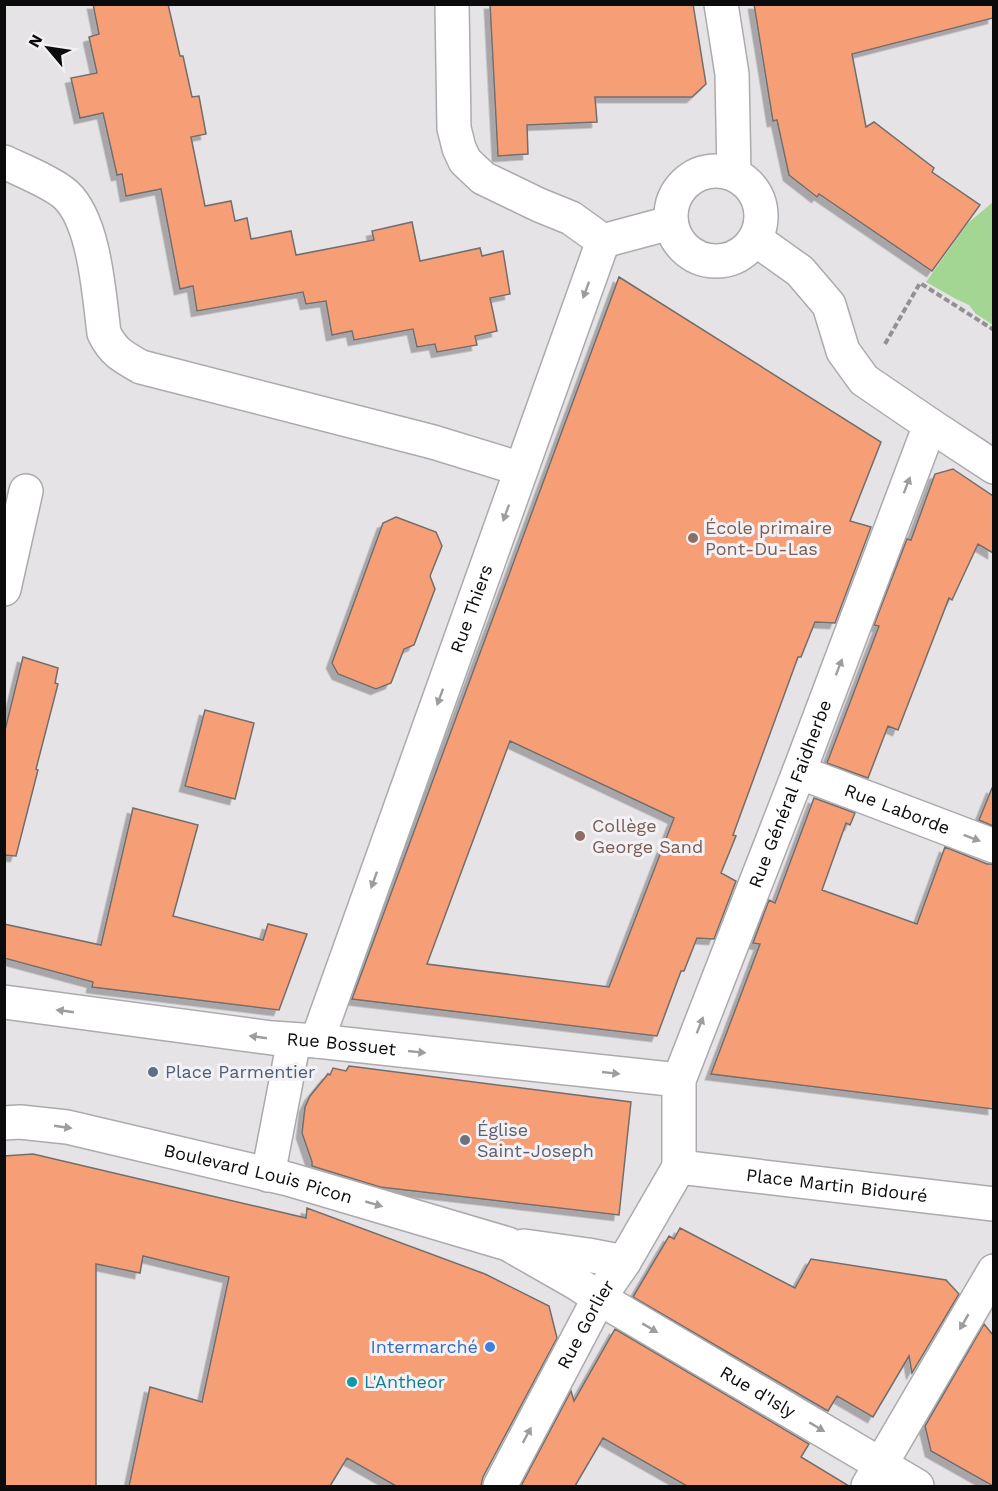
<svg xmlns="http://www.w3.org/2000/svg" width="998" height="1491" font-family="'Work Sans',sans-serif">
	<defs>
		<filter id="shadow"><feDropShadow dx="-5.5" dy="5.5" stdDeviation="0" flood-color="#0004"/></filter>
	</defs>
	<rect width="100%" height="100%" fill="#e6e3e7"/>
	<!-- green -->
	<path fill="#a3d692" d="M 993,202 L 993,325 L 976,314 L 969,305 L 956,299 L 926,282 L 968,223 Z"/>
	<!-- building -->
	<path fill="#f69f77" stroke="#726e6c" stroke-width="1.5" fill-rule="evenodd" filter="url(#shadow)" d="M 93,4 L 168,4 L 180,56 L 183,56 L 192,97 L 199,96 L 206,134 L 191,137 L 205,206 L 231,201 L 235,221 L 247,218 L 251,239 L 291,231 L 296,255 L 374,240 L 372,231 L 412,222 L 420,261 L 480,248 L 482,256 L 503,251 L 510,294 L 490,298 L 497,331 L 475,336 L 477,345 L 437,352 L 435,344 L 417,347 L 413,329 L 354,340 L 352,331 L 332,335 L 326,301 L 306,304 L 303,292 L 197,311 L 193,286 L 180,289 L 161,189 L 126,196 L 122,174 L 117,175 L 103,113 L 80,118 L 71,78 L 97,73 L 89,37 L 99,34 Z
		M 490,4 L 693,4 L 706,84 L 692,97 L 595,97 L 597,122 L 527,125 L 528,154 L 498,156 Z
		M 754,4 L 993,4 L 993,18 L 852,54 L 866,127 L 874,122 L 934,168 L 932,172 L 980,205 L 932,271 L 819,194 L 817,197 L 789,175 L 777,120 L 773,121 Z
		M 619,277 L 881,442 L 850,521 L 871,527 L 835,623 L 815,622 L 801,657 L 798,657 L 733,835 L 736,836 L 721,873 L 736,881 L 714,939 L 697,938 L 684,971 L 681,971 L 657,1036 L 352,999 ZM 510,741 L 674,818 L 609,987 L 427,964 Z
		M 953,469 L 993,496 L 993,553 L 978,544 L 952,600 L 949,598 L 898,730 L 888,726 L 868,778 L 827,763 L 879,626 L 874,625 L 907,539 L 911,540 L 935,474 Z
		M 396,517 L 436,532 L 442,546 L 430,576 L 435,589 L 414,645 L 404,649 L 391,683 L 376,689 L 338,674 L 332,663 L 383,523 Z
		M 23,657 L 58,668 L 55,683 L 58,684 L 36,769 L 38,770 L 16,856 L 4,855 L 4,734 Z
		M 205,710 L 254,723 L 235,799 L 185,786 Z
		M 992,788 L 993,788 L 993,826 L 979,820 Z
		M 814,798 L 855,813 L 850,825 L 846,823 L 822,890 L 917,924 L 945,847 L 987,864 L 993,864 L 993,1109 L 711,1074 L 760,944 L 753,943 L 769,900 L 775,903 Z
		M 133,808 L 198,825 L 173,916 L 263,940 L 268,924 L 307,934 L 279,1010 L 92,987 L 93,982 L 4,958 L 4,924 L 101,945 Z
		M 349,1066 L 631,1102 L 619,1215 L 380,1187 L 312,1166 L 312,1162 L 302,1133 L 305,1107 L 310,1096 L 328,1074 L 330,1075 L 333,1068 L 346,1071 Z
		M 33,1154 L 306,1218 L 307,1208 L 485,1274 L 549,1306 L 557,1338 L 483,1477 L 481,1486 L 396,1486 L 347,1458 L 330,1486 L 129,1486 L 150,1387 L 202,1402 L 229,1277 L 143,1256 L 140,1273 L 96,1264 L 96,1486 L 4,1486 L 4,1156 Z
		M 680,1228 L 795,1288 L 811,1259 L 946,1280 L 959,1294 L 912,1373 L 909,1356 L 873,1417 L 837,1396 L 828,1411 L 633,1297 L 669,1236 L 674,1239 Z
		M 984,1324 L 993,1335 L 993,1486 L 931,1451 L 925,1426 Z
		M 615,1329 L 809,1444 L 801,1457 L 849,1486 L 687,1486 L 603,1438 L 575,1486 L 521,1486 L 571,1391 L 574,1401 Z"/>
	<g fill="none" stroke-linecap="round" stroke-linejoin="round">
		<defs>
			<g id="minor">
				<path d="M 452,4 L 454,128 L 459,148 L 465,161 L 483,178 L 539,205 L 571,218 L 603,241"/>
				<path d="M 721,4 L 732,74 L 734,174"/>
				<path d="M 4,162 C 21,170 53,183 66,195 C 95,222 99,295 104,333 C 113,352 123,357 141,367 L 433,442 L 521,469"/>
				<circle cx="716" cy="216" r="45"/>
				<path d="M 755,239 L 800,271 L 829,305 L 843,351 L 864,380 L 930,425 L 994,467"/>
				<path d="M 4,589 L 26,491"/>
				<path id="s1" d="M 799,772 L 994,846"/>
				<path id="s2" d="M 4,1002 L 272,1038 L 317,1041 L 679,1080"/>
				<path id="s3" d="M 317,1041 L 603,241 L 670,223"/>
				<path id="s4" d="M 4,1123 L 20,1122 L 67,1127 L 288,1179 L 508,1244 L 578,1284 L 599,1298 L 917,1486"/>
				<path id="s5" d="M 679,1167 L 679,1080 L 799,772 L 930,425"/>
				<path id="s6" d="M 679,1167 L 994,1204"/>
				<path d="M 268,1175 L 294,1040"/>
				<path d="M 524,1246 L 588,1255 L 624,1262"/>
				<path id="s7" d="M 500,1486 L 599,1298 L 624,1262 L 679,1167"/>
				<path d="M 868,1486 L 994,1271"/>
			</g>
		</defs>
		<!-- minor casing -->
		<use href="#minor" stroke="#acaaae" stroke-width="36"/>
		<!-- path -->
		<path stroke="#949194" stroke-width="4" stroke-dasharray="6 3" stroke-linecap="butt" d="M 885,344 L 920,283 L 994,330"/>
		<!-- minor -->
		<use href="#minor" stroke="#fff" stroke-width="33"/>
	</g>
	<!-- one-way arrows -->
	<defs><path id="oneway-solid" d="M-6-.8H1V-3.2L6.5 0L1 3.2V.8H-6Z" transform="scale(1.5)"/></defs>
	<g fill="#9e9d9e">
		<use href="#oneway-solid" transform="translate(586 290) rotate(110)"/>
		<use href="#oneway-solid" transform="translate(907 485) rotate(-69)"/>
		<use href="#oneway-solid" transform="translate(506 513) rotate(110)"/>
		<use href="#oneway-solid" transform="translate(839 667) rotate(-69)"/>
		<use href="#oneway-solid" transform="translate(440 697) rotate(110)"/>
		<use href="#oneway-solid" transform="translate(972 838) rotate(21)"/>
		<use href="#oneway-solid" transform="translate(374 880) rotate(110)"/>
		<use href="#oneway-solid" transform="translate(65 1011) rotate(-172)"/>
		<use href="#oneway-solid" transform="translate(700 1025) rotate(-69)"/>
		<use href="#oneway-solid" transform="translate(258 1037) rotate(-172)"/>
		<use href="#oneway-solid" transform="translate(417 1052) rotate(6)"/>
		<use href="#oneway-solid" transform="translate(611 1073) rotate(6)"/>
		<use href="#oneway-solid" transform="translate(63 1127) rotate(8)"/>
		<use href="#oneway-solid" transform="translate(374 1204) rotate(16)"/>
		<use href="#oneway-solid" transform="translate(964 1322) rotate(120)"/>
		<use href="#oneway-solid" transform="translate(650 1328) rotate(31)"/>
		<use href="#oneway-solid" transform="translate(817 1427) rotate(31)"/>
		<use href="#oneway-solid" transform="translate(527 1435) rotate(-62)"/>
	</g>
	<!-- markers -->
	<g fill="#8d6e63" stroke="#f3f1f5" stroke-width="2">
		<circle cx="693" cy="538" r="6"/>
		<circle cx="580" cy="836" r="6"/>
	</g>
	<circle fill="#5c6f8a" stroke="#f3f1f5" stroke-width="2" cx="153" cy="1072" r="6"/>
	<circle fill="#6b7280" stroke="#f3f1f5" stroke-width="2" cx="465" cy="1140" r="6"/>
	<circle fill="#3f7fe0" stroke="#f3f1f5" stroke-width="2" cx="490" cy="1347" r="6"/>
	<circle fill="#0f9aa8" stroke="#f3f1f5" stroke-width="2" cx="352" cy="1382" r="6"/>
	<g text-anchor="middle" stroke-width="6" stroke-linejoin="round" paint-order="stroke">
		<!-- education labels -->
		<g font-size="18" fill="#785e54" stroke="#f3f1f5" text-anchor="start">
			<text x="705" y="534">École primaire<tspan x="705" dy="21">Pont-Du-Las</tspan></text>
			<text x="592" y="832">Collège<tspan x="592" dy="21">George Sand</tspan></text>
		</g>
		<!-- street labels -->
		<g font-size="18" fill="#0c0b0c" stroke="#f3f1f5">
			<text dy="6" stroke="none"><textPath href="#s3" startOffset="459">Rue Thiers</textPath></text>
			<text dy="6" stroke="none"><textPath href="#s5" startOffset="394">Rue Général Faidherbe</textPath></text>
			<text dy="6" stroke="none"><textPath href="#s1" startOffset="105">Rue Laborde</textPath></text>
			<text dy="6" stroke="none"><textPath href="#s2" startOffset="340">Rue Bossuet</textPath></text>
			<text dy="6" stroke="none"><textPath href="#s4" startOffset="260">Boulevard Louis Picon</textPath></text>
			<text dy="6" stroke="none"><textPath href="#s6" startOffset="159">Place Martin Bidouré</textPath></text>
			<text dy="6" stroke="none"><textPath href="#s7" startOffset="183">Rue Gorlier</textPath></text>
			<text dy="6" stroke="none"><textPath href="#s4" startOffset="810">Rue d'Isly</textPath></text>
		</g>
		<!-- service labels -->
		<g font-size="18" fill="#4e5e75" stroke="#f3f1f5" text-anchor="start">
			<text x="165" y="1078">Place Parmentier</text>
		</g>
		<!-- worship labels -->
		<g font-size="18" fill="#5b616d" stroke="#f3f1f5" text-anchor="start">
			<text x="477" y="1136">Église<tspan x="477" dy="21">Saint-Joseph</tspan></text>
		</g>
		<!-- shop labels -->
		<g font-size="18" fill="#366cbe" stroke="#f3f1f5" text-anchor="end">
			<text x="478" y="1353">Intermarché</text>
		</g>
		<!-- culture labels -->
		<g font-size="18" fill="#0d838f" stroke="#f3f1f5" text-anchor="start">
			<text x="364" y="1388">L'Antheor</text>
		</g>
	</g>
	<!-- border -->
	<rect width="998" height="1491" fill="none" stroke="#0c0b0c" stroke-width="12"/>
	<!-- north arrow -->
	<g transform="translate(48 48) rotate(299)" stroke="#f3f1f5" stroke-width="4.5" paint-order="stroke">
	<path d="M0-4.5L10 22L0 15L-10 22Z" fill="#0c0b0c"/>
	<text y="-9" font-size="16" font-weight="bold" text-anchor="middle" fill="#0c0b0c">N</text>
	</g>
</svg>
